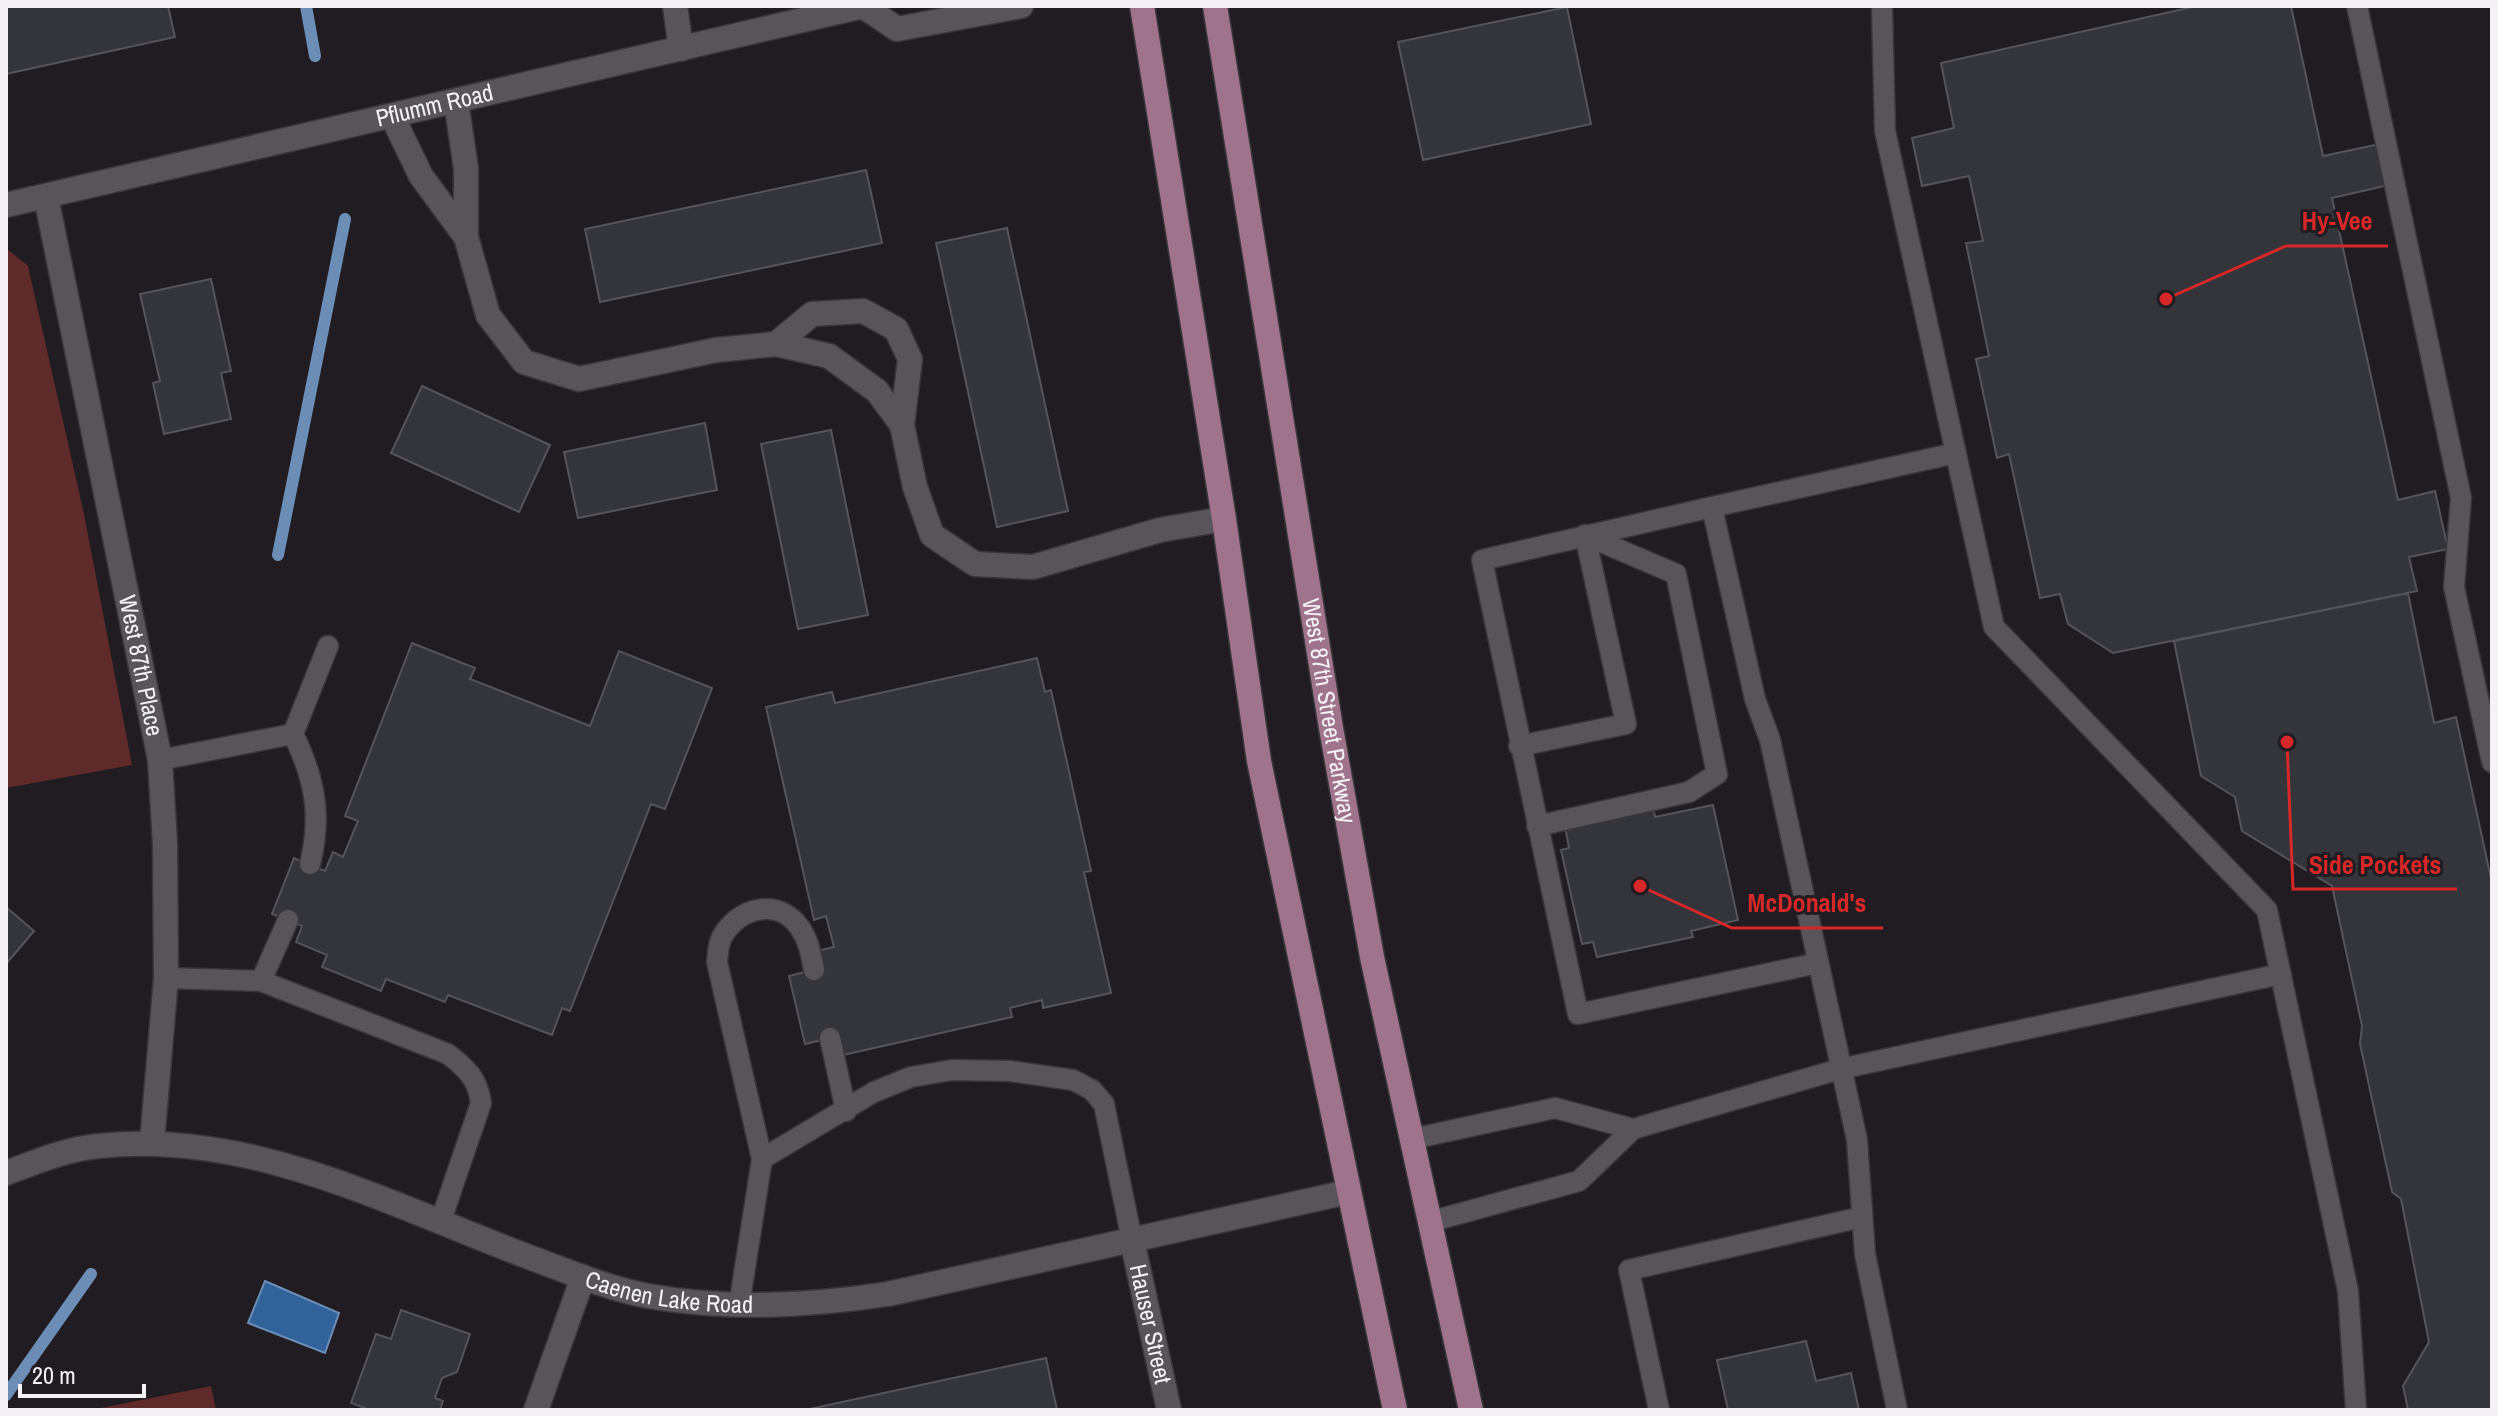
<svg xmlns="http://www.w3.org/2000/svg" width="2498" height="1416" font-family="'Archivo Narrow',sans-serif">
	<rect width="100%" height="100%" fill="#201c21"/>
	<!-- green -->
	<path fill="#5e2a2a" d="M 6,248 L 28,266 L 84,514 L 132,765 L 6,788 Z
		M 211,1386 L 216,1410 L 101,1410 L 101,1408 Z"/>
	<!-- water -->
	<path fill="#316299" stroke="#6c8db5" stroke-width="2" d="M 265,1281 L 339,1313 L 325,1353 L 248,1323 Z"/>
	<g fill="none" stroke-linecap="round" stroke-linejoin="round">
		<!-- stream -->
		<path stroke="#6c8db5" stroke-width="12" d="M 306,6 L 315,56
			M 278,555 L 345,219
			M 6,1395 L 91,1274"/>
	</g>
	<!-- building -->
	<path fill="#34353b" stroke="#54545b" stroke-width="2" d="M 6,6 L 168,6 L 175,37 L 6,74 Z
		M 2197,6 L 2291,6 L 2323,156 L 2380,144 L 2389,185 L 2332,198 L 2398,500 L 2435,491 L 2448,549 L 2409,557 L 2417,591 L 2113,653 L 2068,624 L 2060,594 L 2040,598 L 2009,454 L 1997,458 L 1976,359 L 1989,356 L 1966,243 L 1983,241 L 1969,176 L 1922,186 L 1912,138 L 1954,128 L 1941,63 Z
		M 1567,7 L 1591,124 L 1423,160 L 1398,42 Z
		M 866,170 L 882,243 L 600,302 L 585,229 Z
		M 1007,228 L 1068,511 L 997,527 L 936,243 Z
		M 211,279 L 231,371 L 221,373 L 231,419 L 164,434 L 153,383 L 160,381 L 140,294 Z
		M 422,386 L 550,445 L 519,512 L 391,453 Z
		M 705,423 L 717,490 L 578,518 L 564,452 Z
		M 831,430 L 868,615 L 798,629 L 761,444 Z
		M 2408,593 L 2434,723 L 2456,717 L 2492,883 L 2492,1410 L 2408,1410 L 2403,1386 L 2429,1342 L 2401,1199 L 2392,1192 L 2360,1044 L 2362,1026 L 2332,886 L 2242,831 L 2235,797 L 2201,776 L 2174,641 Z
		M 412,643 L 475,668 L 470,679 L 590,726 L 619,651 L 712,688 L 665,809 L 651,804 L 570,1011 L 562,1008 L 552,1035 L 448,995 L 445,1002 L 386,979 L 381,991 L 322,967 L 327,955 L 296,942 L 302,926 L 272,914 L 294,858 L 325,871 L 333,852 L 343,857 L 358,821 L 345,816 Z
		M 1037,658 L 1045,692 L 1051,690 L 1091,871 L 1084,872 L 1111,993 L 1043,1008 L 1042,1000 L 1010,1008 L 1012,1017 L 843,1055 L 839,1036 L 805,1044 L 789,976 L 821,968 L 817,951 L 834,947 L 826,916 L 814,920 L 766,707 L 832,692 L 835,703 Z
		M 1652,802 L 1655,817 L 1713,805 L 1738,920 L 1691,931 L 1693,937 L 1597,957 L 1593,942 L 1582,944 L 1561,850 L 1569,848 L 1564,821 Z
		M 6,907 L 34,931 L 6,964 Z
		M 401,1310 L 470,1334 L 457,1372 L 442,1378 L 435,1398 L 443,1401 L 440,1410 L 370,1410 L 351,1403 L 376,1334 L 391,1339 Z
		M 1806,1341 L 1816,1381 L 1851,1373 L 1859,1410 L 1728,1410 L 1717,1360 Z
		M 1046,1358 L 1057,1410 L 805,1410 Z"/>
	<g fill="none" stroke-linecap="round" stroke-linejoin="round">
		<defs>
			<path id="service" d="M 1882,6 L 1885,131 L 1994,627 L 2267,910 L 2348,1291 L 2356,1410
				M 2357,6 L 2461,498 L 2454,587 L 2492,762
				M 1712,507 L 1482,560 L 1578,1014 L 1818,963
				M 1519,746 L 1626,724 L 1585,535
				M 160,760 L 293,734
				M 1537,826 L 1689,792 L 1717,774 L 1676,574 L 1585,535
				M 310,864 C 322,815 315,779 293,734 L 328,646
				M 166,978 L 261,981 L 448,1054 C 467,1069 478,1079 481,1103 L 440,1223
				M 261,981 L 288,920
				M 830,1038 L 846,1111
				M 1412,1139 L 1555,1108 L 1633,1129
				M 762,1159 L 717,962 C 718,954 718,944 722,937 C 738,907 779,897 800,928 C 809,941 811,955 814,970
				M 1429,1222 L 1579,1181 L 1633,1129 L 1840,1069 L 2281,974
				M 739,1306 L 762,1159 L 874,1092 L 911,1077 L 952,1070 L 1010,1071 L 1073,1080 L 1092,1090 L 1104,1104 L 1132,1240
				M 1659,1410 L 1629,1270 L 1862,1217
				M 1897,1410 L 1865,1254 L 1857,1140 L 1770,740 L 1755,699 L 1712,507 L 1956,453"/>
			<g id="minor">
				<path d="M 675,6 L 681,49"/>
				<path d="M 456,101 L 466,169 L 466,237 L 488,315 L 524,362 L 579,379 L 716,350 L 776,344 L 829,356 L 877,391 L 902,425 L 915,487 L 932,535 L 975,564 L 1033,567 L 1160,530 L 1224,519"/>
				<path d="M 392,116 L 421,176 L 466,237"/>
				<path id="s1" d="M 46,197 L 160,760 L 165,844 L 166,978 L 152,1142"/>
				<path d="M 776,344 L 812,314 L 863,311 L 896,329 L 910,359 L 902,425"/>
				<path id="s2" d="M 6,1173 C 36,1162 66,1149 99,1146 C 248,1130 385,1202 521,1254 C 562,1269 605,1288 648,1296 C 729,1310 807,1306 888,1294 L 1348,1192"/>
				<path id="s3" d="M 1132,1240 L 1169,1410"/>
				<path d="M 536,1410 L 583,1277"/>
			</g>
			<g id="secondary">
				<path d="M 863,6 L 897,29 L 1021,6"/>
				<path id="s4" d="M 6,205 L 863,6"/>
			</g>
			<g id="primary">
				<path d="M 1142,6 L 1224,519 L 1259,761 L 1395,1410"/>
				<path id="s5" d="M 1215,6 L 1331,728 L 1372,957 L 1471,1410"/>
			</g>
		</defs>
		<!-- service casing -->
		<use href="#service" stroke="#39363a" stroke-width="23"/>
		<!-- minor casing -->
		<use href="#minor" stroke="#39363a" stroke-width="27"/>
		<!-- secondary casing -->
		<use href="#secondary" stroke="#39363a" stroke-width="27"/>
		<!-- primary casing -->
		<use href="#primary" stroke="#39363a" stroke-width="27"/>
		<!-- service -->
		<use href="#service" stroke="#58545a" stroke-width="20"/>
		<!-- minor -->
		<use href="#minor" stroke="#58545a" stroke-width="24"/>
		<!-- secondary -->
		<use href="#secondary" stroke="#58545a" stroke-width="24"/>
		<!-- primary -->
		<use href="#primary" stroke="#9f738b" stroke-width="24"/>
	</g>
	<g text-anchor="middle" stroke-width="6" stroke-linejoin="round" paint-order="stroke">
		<!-- street labels -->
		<g font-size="24" fill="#f5f2f6" stroke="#201c21">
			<text dy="8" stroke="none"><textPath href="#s4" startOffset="440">Pflumm Road</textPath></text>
			<text dy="8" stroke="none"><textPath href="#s1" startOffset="478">West 87th Place</textPath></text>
			<text dy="8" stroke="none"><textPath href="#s5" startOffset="714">West 87th Street Parkway</textPath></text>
			<text dy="8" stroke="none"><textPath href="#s2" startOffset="692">Caenen Lake Road</textPath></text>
			<text dy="8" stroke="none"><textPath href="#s3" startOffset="86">Hauser Street</textPath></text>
		</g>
	</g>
	<!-- callouts -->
	<path fill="none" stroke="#d62828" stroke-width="3" d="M2166 299L2286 246H2388M2287 742L2293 889H2457M1640 886L1732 928H1883"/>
	<g fill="#d62828" stroke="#201c21" stroke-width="3">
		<circle cx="2166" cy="299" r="8"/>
		<circle cx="2287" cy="742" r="8"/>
		<circle cx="1640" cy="886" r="8"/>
	</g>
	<g font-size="26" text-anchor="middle" font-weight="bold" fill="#d62828" stroke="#201c21" stroke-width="6" stroke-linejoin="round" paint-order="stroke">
		<text x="2337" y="230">Hy-Vee</text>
		<text x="2375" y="874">Side Pockets</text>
		<text x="1807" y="912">McDonald's</text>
	</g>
	<!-- border -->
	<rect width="2498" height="1416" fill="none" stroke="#f5f2f6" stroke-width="16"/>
	<!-- scale -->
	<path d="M20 1384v12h124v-12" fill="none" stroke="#f5f2f6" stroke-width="4"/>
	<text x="32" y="1384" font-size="24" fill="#f5f2f6" stroke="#201c21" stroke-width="6" paint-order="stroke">20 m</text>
</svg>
